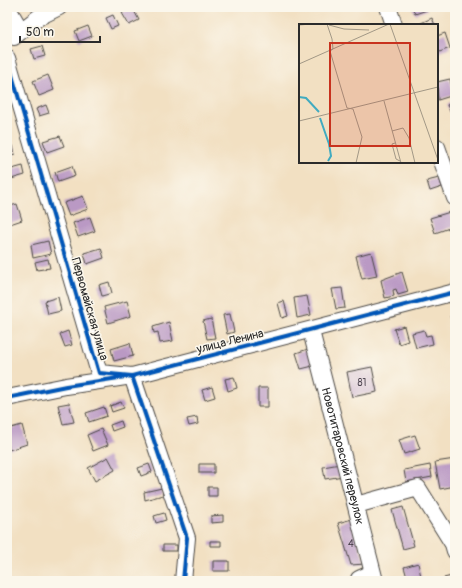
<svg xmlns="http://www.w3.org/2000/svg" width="462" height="588" font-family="Pangolin,sans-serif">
	<rect width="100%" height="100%" fill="#fbf7ec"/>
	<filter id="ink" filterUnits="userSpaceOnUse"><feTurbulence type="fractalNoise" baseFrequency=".025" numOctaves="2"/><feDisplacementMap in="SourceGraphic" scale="8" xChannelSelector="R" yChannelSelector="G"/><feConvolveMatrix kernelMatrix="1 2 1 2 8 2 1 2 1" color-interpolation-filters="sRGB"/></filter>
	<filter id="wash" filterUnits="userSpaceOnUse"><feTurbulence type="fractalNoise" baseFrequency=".012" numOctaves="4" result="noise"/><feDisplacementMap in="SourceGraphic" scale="16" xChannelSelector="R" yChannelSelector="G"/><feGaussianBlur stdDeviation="0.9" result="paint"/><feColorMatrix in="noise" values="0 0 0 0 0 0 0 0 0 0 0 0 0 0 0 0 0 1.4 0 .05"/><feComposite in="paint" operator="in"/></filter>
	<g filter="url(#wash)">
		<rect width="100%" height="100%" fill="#f2e0c2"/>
		<g id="blocks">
			<!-- building -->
			<path fill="#ba99c4" d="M 132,7 L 139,20 L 129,25 L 122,13 Z
				M 412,7 L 426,7 L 427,10 L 415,14 Z
				M 113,15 L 118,26 L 111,29 L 106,18 Z
				M 432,18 L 435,25 L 422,25 L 421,23 Z
				M 88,26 L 92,36 L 79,41 L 75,31 Z
				M 445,33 L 450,48 L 437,53 L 437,36 Z
				M 42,46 L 45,56 L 34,59 L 31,49 Z
				M 48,75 L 54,90 L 39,96 L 33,81 Z
				M 450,79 L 454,95 L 438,100 L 437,82 Z
				M 455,101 L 455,117 L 453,118 L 447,105 Z
				M 46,105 L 49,113 L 39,116 L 36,109 Z
				M 60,136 L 64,146 L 47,152 L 43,141 Z
				M 13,146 L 15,154 L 7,156 L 7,148 Z
				M 23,166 L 25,175 L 11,179 L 8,170 Z
				M 72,166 L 75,176 L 58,182 L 55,172 Z
				M 439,178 L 442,187 L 430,191 L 427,181 Z
				M 83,196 L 88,209 L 69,216 L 64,203 Z
				M 17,204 L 22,220 L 7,225 L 7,207 Z
				M 450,212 L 455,226 L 435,233 L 430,218 Z
				M 90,217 L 95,231 L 78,237 L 73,223 Z
				M 48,241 L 51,254 L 33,258 L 31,245 Z
				M 101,248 L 104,258 L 87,264 L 84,253 Z
				M 371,252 L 377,276 L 362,279 L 356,256 Z
				M 48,259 L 50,268 L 37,270 L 35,262 Z
				M 402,272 L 408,292 L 398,295 L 396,289 L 393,290 L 394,296 L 385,298 L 381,280 Z
				M 109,282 L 112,293 L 102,296 L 99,285 Z
				M 342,288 L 345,308 L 336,309 L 332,289 Z
				M 307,296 L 311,315 L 297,318 L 294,298 Z
				M 58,297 L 61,311 L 48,314 L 45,301 Z
				M 127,301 L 131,316 L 108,323 L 104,307 Z
				M 284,301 L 288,316 L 282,318 L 278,303 Z
				M 230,314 L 234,332 L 227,334 L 223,315 Z
				M 455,315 L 455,325 L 452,326 L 450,316 Z
				M 211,319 L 215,338 L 207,339 L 203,321 Z
				M 169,322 L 173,341 L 160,343 L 158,332 L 154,333 L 153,327 Z
				M 404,326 L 408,341 L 399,344 L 394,329 Z
				M 424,330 L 426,336 L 431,335 L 433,344 L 416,348 L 412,333 Z
				M 68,331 L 72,345 L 65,347 L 60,334 Z
				M 130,343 L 133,356 L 114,361 L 111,349 Z
				M 308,349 L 313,366 L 301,369 L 296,353 Z
				M 372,367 L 377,392 L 352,397 L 347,372 Z
				M 234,377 L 237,388 L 228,391 L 225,379 Z
				M 212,387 L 215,397 L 205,400 L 202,390 Z
				M 258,388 L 268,388 L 268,407 L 258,407 Z
				M 121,402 L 124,408 L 112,412 L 110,406 Z
				M 69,403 L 74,422 L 63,424 L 58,405 Z
				M 104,407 L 107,416 L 89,422 L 86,413 Z
				M 197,417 L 198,424 L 189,426 L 187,419 Z
				M 121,421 L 123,427 L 112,431 L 110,425 Z
				M 22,425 L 27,444 L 9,450 L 7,429 Z
				M 101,429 L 108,445 L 93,451 L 87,435 Z
				M 415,435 L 420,449 L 404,454 L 399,440 Z
				M 108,457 L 115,470 L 95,481 L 88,468 Z
				M 455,459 L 455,486 L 440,489 L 435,462 Z
				M 149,464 L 152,472 L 141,476 L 138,468 Z
				M 199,464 L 214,464 L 214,473 L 199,473 Z
				M 340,464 L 343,476 L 325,479 L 323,467 Z
				M 430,465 L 432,477 L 406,482 L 404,470 Z
				M 208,487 L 217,487 L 217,496 L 208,496 Z
				M 162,488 L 163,495 L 145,500 L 144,492 Z
				M 403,507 L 414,546 L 403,549 L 392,510 Z
				M 164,513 L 166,520 L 156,523 L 154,516 Z
				M 223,515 L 223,522 L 211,523 L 211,516 Z
				M 352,519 L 365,564 L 351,565 L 338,523 Z
				M 210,541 L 221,541 L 221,546 L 210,546 Z
				M 163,545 L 177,545 L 177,551 L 163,551 Z
				M 213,561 L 229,561 L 229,571 L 213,571 Z
				M 418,563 L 422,581 L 408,581 L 404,567 Z
				M 455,575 L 455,581 L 445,581 L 444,578 Z"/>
		</g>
	</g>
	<g filter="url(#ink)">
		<use href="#blocks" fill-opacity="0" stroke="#494642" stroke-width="1"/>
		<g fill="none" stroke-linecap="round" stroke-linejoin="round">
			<defs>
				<g id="minor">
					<path d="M 10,7 L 10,12 L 21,31 L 14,37"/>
					<path d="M 388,7 L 394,25"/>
					<path d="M 7,37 L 21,31 L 39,17 L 59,7"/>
					<path d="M 7,58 L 99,373 L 132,376 L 187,538 L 183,581"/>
					<path d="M 437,147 L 455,198"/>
					<path id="s1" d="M 311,331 L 375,581"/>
					<path d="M 7,398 L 66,386 L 132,376 L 455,292"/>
					<path d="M 356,505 L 418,488 L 453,544 L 455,551"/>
					<path d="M 359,581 L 359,579 L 372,573"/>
				</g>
			</defs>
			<!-- minor casing -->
			<use href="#minor" stroke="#494642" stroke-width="18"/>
			<!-- minor -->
			<use href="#minor" stroke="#fff" stroke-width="16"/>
			<defs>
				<path id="cycleway" d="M 7,58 L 99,373 L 132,376 L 187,538 L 183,581
					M 7,398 L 66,386 L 132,376 L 455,292"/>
			</defs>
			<!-- cycleway casing -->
			<use href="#cycleway" stroke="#fbf7ec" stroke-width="6"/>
			<!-- cycleway -->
			<use href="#cycleway" stroke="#0057b8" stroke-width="4"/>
		</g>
	</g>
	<g text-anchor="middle" stroke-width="3" stroke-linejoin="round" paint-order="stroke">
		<!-- number labels -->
		<g font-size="10" fill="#4f4651">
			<text x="362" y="386">81</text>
			<text x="351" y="547">4</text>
		</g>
		<!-- street labels -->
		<g font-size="12" fill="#2b2b2b" stroke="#fbf7ec">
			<text transform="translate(90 309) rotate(74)" y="4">Первомайская улица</text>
			<text transform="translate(230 341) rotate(-14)" y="4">улица Ленина</text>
			<text dy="4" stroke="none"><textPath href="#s1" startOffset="129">Новотитаровский переулок</textPath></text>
		</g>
	</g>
	<!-- overview -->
	<g transform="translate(299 24)">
		<rect width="139" height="139" fill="#f2e0c2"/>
		<path fill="none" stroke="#41abc0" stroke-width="2" d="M 0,73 L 7,74 L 20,88M 21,94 L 30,120 L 32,132 L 29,137"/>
		<path fill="none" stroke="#a29886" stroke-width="1" d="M 28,0 L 33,15 L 34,25 L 31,27 L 48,84 L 54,85 L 63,113 L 57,139M 91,0 L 139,136M 0,1 L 12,0M 30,1 L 45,5 L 70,6M 0,40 L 90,0M 85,77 L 102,139M 0,97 L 139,63M 93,107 L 104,104 L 110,114 L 116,139M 96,119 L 93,120 L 97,135 L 101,137"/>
		<path fill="#c8321e" fill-opacity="0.15" stroke="#c8321e" stroke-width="2" d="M 31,19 L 111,19 L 111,122 L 31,122 Z"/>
		<rect width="139" height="139" fill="none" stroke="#2b2b2b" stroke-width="2"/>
	</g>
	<!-- margin -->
	<rect width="462" height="588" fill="none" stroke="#fbf7ec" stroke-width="24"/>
	<!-- scale -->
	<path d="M20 36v6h80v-6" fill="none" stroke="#2b2b2b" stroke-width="2"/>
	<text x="26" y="36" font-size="12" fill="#2b2b2b" stroke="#fbf7ec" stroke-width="3" paint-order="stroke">50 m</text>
</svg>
